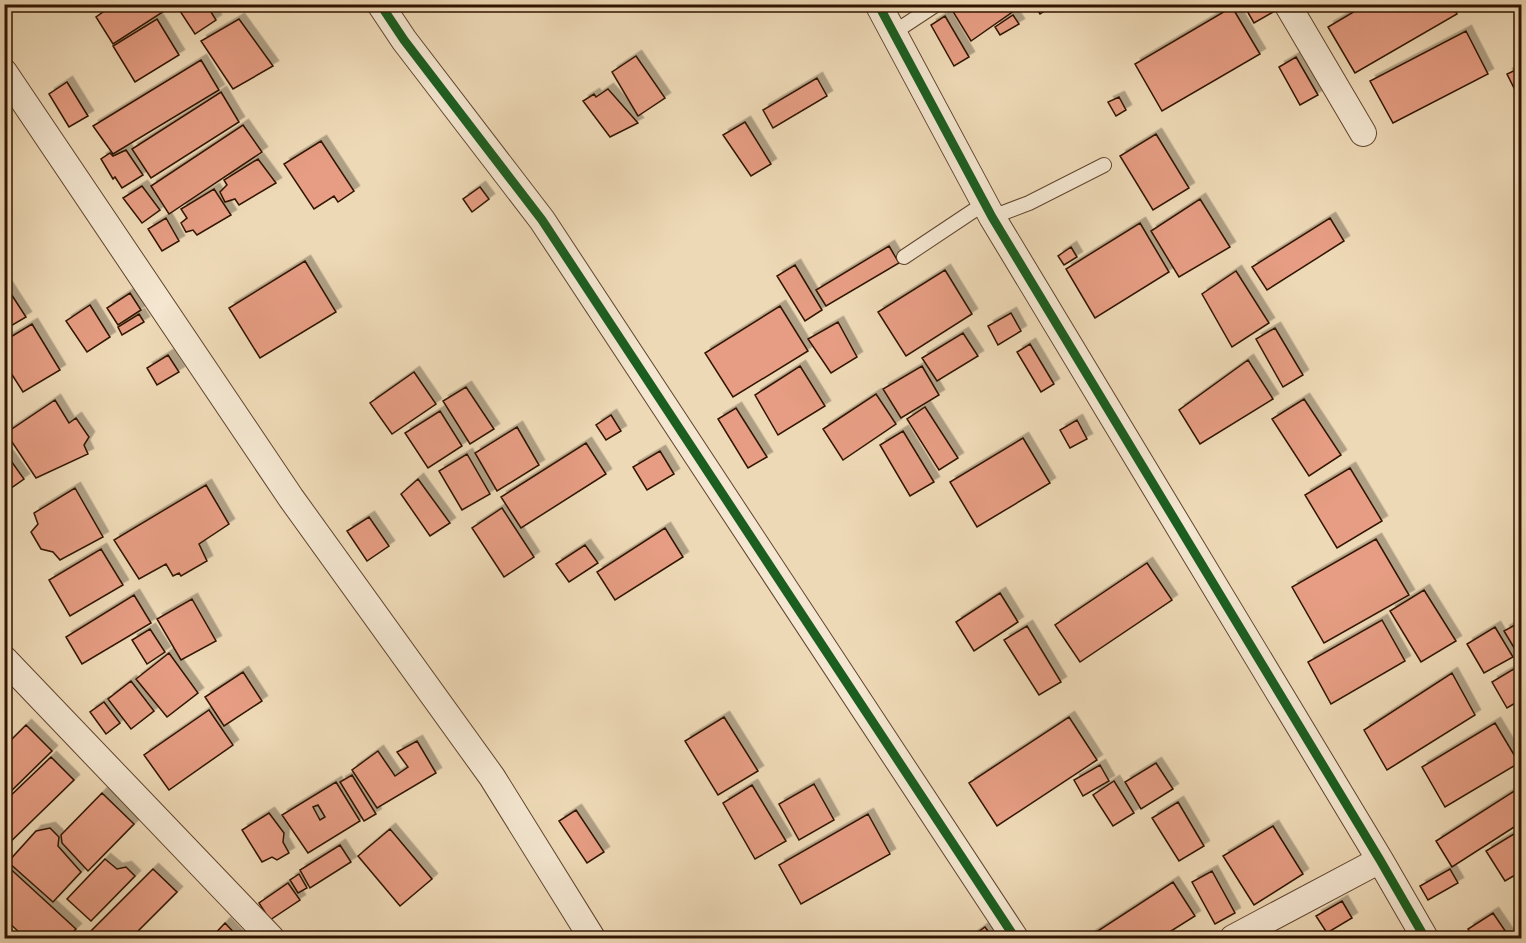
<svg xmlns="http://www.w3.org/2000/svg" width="1526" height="943" font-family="'Gentium Book Plus',serif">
	<defs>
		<filter id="shadow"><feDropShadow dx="5.5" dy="-5.5" stdDeviation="0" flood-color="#0004"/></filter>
	</defs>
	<rect width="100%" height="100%" fill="#eed9b6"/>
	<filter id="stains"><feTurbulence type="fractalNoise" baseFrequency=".00333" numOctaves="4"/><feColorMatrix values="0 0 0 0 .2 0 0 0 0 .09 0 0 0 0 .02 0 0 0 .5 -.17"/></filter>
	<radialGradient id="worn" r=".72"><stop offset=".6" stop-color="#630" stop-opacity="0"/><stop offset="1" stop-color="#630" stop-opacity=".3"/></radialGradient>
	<!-- building -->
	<path fill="#e69d83" stroke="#301400" stroke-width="1.5" fill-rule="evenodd" filter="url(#shadow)" d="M 108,4 L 167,4 L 169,8 L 113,44 L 96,17 L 110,7 Z
		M 206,4 L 216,20 L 195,34 L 176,5 Z
		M 959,4 L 1024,4 L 971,41 L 952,10 Z
		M 1034,4 L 1055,4 L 1040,14 Z
		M 1243,4 L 1271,4 L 1275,11 L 1254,23 Z
		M 1367,4 L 1451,4 L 1457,14 L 1355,73 L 1328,27 Z
		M 1232,7 L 1260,54 L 1162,111 L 1135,64 Z
		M 1013,15 L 1019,24 L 1000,35 L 995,27 Z
		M 945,16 L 969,57 L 954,66 L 931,25 Z
		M 157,19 L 179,55 L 135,82 L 113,46 Z
		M 239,19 L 273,66 L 233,89 L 201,41 Z
		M 1466,31 L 1488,74 L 1393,123 L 1370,81 Z
		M 636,56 L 665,98 L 638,116 L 612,72 Z
		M 1296,57 L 1318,95 L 1300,105 L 1279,67 Z
		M 201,60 L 219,90 L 113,154 L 93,126 Z
		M 1522,67 L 1522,104 L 1507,74 Z
		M 817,78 L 827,96 L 773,128 L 763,110 Z
		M 67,82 L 88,116 L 69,127 L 49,94 Z
		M 608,89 L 638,123 L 610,137 L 583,101 L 594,94 L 596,97 Z
		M 221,92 L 239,122 L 151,178 L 132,149 Z
		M 1119,97 L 1126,110 L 1116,116 L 1108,102 Z
		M 745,122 L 771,164 L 751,176 L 723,135 Z
		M 243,125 L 262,152 L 169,214 L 151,186 Z
		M 1156,134 L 1189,188 L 1153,210 L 1120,156 Z
		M 321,141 L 354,191 L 338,202 L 334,196 L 314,209 L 284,164 Z
		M 126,150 L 143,175 L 122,188 L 115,177 L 113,179 L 101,159 L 110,153 L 113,156 Z
		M 258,159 L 276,183 L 239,205 L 235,199 L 225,202 L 220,192 L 227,185 L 224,180 Z
		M 142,186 L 160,210 L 142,223 L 123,198 Z
		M 480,187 L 489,199 L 472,212 L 463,199 Z
		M 214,189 L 231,215 L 197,235 L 193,230 L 186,232 L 181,223 L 187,218 L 181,209 Z
		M 1200,199 L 1230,247 L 1179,277 L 1151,231 Z
		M 166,218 L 179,241 L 162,251 L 148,229 Z
		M 1330,218 L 1344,241 L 1267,290 L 1252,267 Z
		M 1140,223 L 1169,272 L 1095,318 L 1066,269 Z
		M 889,246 L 899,263 L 826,306 L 816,290 Z
		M 1071,247 L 1077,257 L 1064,265 L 1058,256 Z
		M 305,261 L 336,312 L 260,358 L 229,308 Z
		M 795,265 L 822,310 L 805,321 L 777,276 Z
		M 945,270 L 972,314 L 906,356 L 878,312 Z
		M 1236,271 L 1269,323 L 1232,347 L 1202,294 Z
		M 4,283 L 26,317 L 4,330 Z
		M 130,293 L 141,310 L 118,325 L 107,308 Z
		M 90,305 L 110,337 L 87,352 L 66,321 Z
		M 780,306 L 808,351 L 733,397 L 705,353 Z
		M 1011,313 L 1021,331 L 998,345 L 988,326 Z
		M 139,314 L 144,322 L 122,335 L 118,327 Z
		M 838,322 L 857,357 L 831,373 L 808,339 Z
		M 32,324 L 60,370 L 23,392 L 4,362 L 4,341 Z
		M 1275,328 L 1303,375 L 1283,387 L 1256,339 Z
		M 963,333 L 978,356 L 937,381 L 922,358 Z
		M 1030,344 L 1054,384 L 1041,392 L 1017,352 Z
		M 168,355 L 179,372 L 157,385 L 147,368 Z
		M 1248,360 L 1273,399 L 1200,444 L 1179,410 Z
		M 800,366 L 825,406 L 778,435 L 755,395 Z
		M 922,366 L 939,395 L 901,418 L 883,389 Z
		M 414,372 L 436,404 L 392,434 L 370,403 Z
		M 466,387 L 494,429 L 470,444 L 443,401 Z
		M 876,394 L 896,424 L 843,460 L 823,429 Z
		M 1304,399 L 1341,455 L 1309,476 L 1272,419 Z
		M 55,400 L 69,423 L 76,418 L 89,437 L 84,445 L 88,454 L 36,478 L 6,433 Z
		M 925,407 L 958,458 L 939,470 L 907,419 Z
		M 736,408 L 767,457 L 748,468 L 718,419 Z
		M 440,411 L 462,446 L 428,468 L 405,433 Z
		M 611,415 L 621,431 L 606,440 L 596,425 Z
		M 1077,420 L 1087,439 L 1070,448 L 1060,430 Z
		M 517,427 L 539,465 L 497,491 L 475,453 Z
		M 903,431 L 934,482 L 910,496 L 880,445 Z
		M 1023,438 L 1050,483 L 977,527 L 950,482 Z
		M 586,443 L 606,474 L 521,528 L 501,497 Z
		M 4,451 L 24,479 L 4,493 Z
		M 660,451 L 674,474 L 647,490 L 633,467 Z
		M 467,454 L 490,494 L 462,510 L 439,471 Z
		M 1350,468 L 1382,521 L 1337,548 L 1305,495 Z
		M 418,479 L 450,523 L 430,536 L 401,494 Z
		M 206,485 L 229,524 L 199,544 L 207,561 L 181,576 L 179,573 L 173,576 L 166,564 L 139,579 L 114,540 Z
		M 75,488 L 103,537 L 60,560 L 53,552 L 41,549 L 31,532 L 38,524 L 34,513 Z
		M 502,508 L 534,557 L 504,577 L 472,528 Z
		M 369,517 L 389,546 L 367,561 L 347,531 Z
		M 665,528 L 683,557 L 615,600 L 597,572 Z
		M 1376,539 L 1409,595 L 1324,643 L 1292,587 Z
		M 585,545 L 598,563 L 569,582 L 556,564 Z
		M 101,549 L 123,585 L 70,616 L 49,580 Z
		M 1147,563 L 1172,600 L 1080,662 L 1055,625 Z
		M 1424,590 L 1456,641 L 1421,662 L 1390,611 Z
		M 1000,593 L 1018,622 L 974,651 L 956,622 Z
		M 134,595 L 151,623 L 82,664 L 66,637 Z
		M 192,599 L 216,641 L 181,660 L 157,619 Z
		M 1382,620 L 1405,661 L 1331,704 L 1308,662 Z
		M 1522,621 L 1522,655 L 1519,656 L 1504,631 Z
		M 1027,626 L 1061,682 L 1039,695 L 1004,640 Z
		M 1495,627 L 1513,657 L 1484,673 L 1467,644 Z
		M 150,629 L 165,652 L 147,664 L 132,640 Z
		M 169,653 L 198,693 L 167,717 L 136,679 Z
		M 1522,664 L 1522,699 L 1507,708 L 1492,682 Z
		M 243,672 L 262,701 L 224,726 L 205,697 Z
		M 1452,673 L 1475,715 L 1387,770 L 1364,730 Z
		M 131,681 L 154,711 L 131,729 L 108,699 Z
		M 104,702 L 120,723 L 106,734 L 90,712 Z
		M 209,710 L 233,745 L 169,790 L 144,755 Z
		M 724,717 L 758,771 L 718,795 L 685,741 Z
		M 1069,717 L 1097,760 L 997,826 L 969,783 Z
		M 1495,723 L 1519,763 L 1445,807 L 1422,767 Z
		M 26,725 L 52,751 L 4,798 L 4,747 Z
		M 417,741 L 436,773 L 377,808 L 352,770 L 378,751 L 395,776 L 408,767 L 397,752 Z
		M 51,757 L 74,780 L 4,848 L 4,802 Z
		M 1156,763 L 1173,789 L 1141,809 L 1125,782 Z
		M 1100,765 L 1109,781 L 1083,796 L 1074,780 Z
		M 352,775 L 376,814 L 364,821 L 340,782 Z
		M 1114,781 L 1134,813 L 1113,826 L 1093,795 Z
		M 336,782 L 360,821 L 308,853 L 282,815 ZM 318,805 L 325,817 L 320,820 L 313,807 Z
		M 814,784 L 834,820 L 799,840 L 779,804 Z
		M 752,785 L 786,841 L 755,859 L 723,803 Z
		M 1522,786 L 1522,822 L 1452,867 L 1436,841 Z
		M 102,793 L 134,824 L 88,871 L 62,843 L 61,835 Z
		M 1178,802 L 1204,846 L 1179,861 L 1152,818 Z
		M 576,810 L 604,852 L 587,863 L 559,821 Z
		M 269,813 L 284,833 L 283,842 L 289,853 L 277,860 L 272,857 L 262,862 L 242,830 Z
		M 868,814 L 890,854 L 801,904 L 779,865 Z
		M 1273,826 L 1303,874 L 1254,905 L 1223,856 Z
		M 50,828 L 59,837 L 58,846 L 81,872 L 53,902 L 8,862 L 36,831 Z
		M 390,829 L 432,879 L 400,906 L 358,856 Z
		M 1522,829 L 1522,871 L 1505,881 L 1486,851 Z
		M 340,845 L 351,862 L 310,888 L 300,870 Z
		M 105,859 L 117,869 L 126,867 L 135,876 L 91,921 L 67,899 Z
		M 4,863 L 76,929 L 66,938 L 18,938 L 21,934 L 4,918 Z
		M 153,869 L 177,892 L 131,938 L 84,938 Z
		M 1450,869 L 1458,883 L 1428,900 L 1420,886 Z
		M 1212,871 L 1235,913 L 1215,924 L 1192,882 Z
		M 299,874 L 307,888 L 298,893 L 290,880 Z
		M 1173,882 L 1195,916 L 1160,938 L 1087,938 Z
		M 288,883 L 300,900 L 270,920 L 259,903 Z
		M 1342,901 L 1352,918 L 1327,933 L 1316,916 Z
		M 1493,913 L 1510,938 L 1474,938 L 1468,929 Z
		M 225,923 L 239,938 L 211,938 Z
		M 985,927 L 993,938 L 972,938 L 971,937 Z"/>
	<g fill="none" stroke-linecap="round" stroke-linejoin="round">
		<defs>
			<path id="lane" d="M 893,33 L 937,4
				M 992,217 L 1029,203 L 1104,165
				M 904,257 L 985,203"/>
			<path id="street" d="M 380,4 L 404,40 L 542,220 L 1015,938
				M 878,4 L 992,217 L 1380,860 L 1425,938
				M 1287,4 L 1363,133
				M 4,72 L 291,498 L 492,777 L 592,938
				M 4,659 L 271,938
				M 1233,938 L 1380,860"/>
		</defs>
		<!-- lane casing -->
		<use href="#lane" stroke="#60452e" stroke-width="16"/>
		<!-- street casing -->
		<use href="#street" stroke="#60452e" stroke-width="28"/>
		<!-- lane -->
		<use href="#lane" stroke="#f4e6d0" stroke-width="14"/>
		<!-- street -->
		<use href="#street" stroke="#f4e6d0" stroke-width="26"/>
		<defs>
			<path id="cycleway" d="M 380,4 L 404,40 L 542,220 L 1015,938
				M 878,4 L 992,217 L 1380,860 L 1425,938"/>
		</defs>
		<!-- cycleway casing -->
		<use href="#cycleway" stroke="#f4e6d0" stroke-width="13"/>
		<!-- cycleway -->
		<use href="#cycleway" stroke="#1b5e20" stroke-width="9"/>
	</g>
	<!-- margin -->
	<rect width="1526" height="943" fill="none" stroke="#eed9b6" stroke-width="24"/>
	<rect x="6" y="6" width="1514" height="931" fill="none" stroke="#301400" stroke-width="3"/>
	<rect x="12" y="12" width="1502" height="919" fill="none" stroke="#301400" stroke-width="1.5"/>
	<rect width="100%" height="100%" filter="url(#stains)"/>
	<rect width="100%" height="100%" fill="url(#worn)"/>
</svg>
